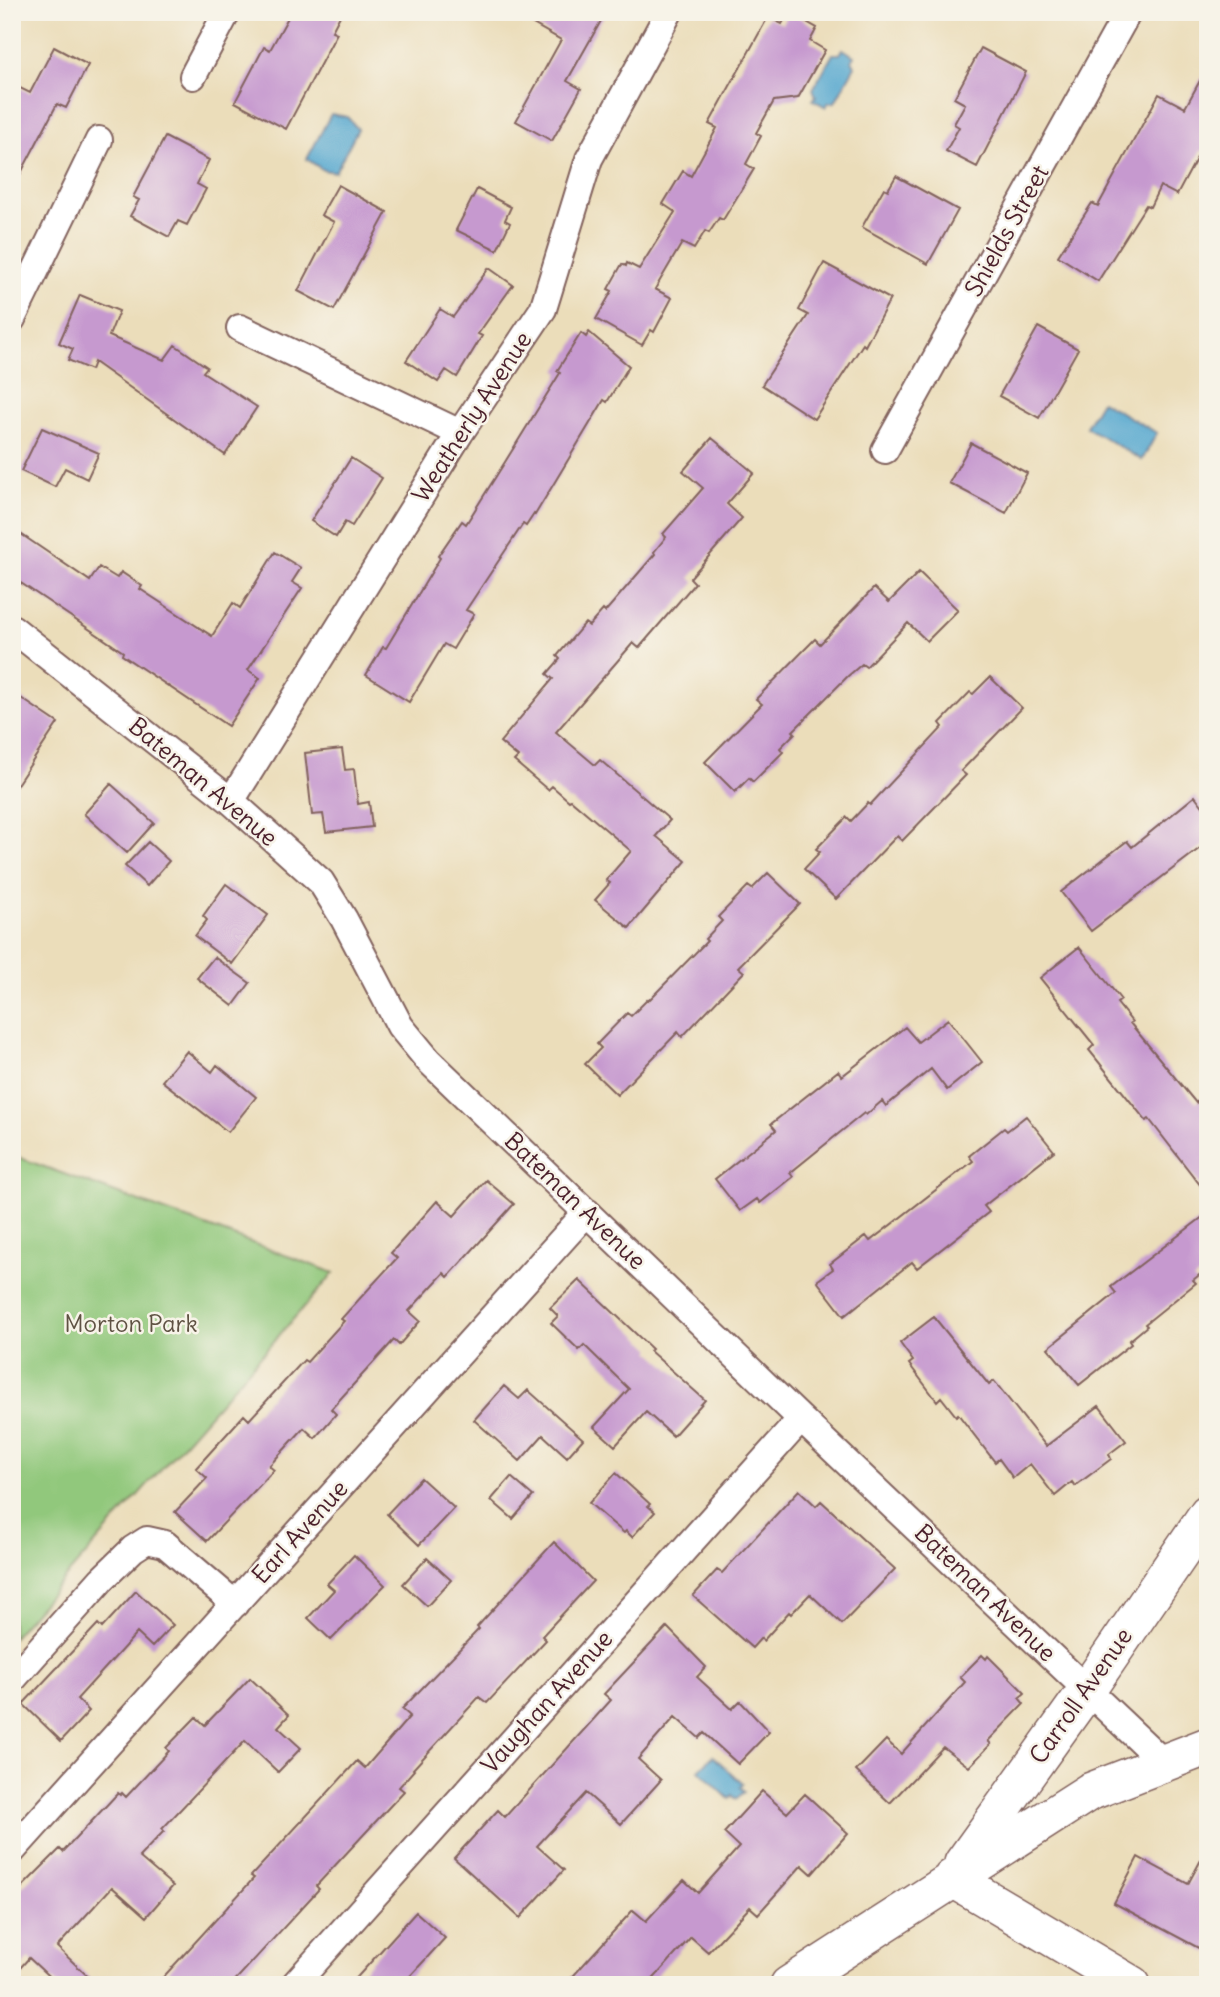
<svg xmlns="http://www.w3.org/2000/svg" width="1220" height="1997" font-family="Delius,sans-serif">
	<rect width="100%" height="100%" fill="#f7f3e8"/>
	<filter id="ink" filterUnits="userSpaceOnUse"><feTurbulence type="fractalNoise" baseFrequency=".0143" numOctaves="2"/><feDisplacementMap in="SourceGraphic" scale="14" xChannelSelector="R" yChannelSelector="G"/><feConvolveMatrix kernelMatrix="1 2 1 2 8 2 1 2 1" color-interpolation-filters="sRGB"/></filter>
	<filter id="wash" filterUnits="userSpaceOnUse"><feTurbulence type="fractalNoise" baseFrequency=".00686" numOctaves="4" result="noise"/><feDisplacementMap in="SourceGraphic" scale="28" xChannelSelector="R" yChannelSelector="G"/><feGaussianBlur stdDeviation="1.57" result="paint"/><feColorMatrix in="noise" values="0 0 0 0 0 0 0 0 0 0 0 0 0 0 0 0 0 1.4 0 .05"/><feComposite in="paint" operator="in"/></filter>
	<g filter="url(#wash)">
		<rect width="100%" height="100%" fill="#ebddba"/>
		<!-- green -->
		<path fill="#91c87b" stroke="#6e7453" stroke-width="2" d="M 12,1155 L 334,1273 L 12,1638 Z"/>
		<!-- water -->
		<path fill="#54a7cf" stroke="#4f637d" stroke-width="2" d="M 843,49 L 854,56 L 852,60 L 855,66 L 835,102 L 828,103 L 826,107 L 813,100 L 816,96 L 813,89 L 833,54 L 840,54 Z
			M 331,114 L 347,117 L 358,129 L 335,172 L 323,170 L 307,159 Z
			M 1101,401 L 1157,433 L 1142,460 L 1086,427 Z
			M 713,1756 L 743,1784 L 740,1788 L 744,1792 L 736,1799 L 732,1795 L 729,1799 L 699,1770 Z"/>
		<g id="blocks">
			<!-- building -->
			<path fill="#c699cf" d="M 291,12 L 342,12 L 332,31 L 337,33 L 286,129 L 235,102 L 264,47 L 270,50 Z
				M 512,12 L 606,12 L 567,81 L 581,89 L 552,141 L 516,121 L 561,40 Z
				M 789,12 L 817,28 L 810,41 L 825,50 L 798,98 L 774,101 L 756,133 L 761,136 L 746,164 L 754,169 L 723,220 L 719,218 L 709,233 L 705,231 L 694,249 L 682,243 L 655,289 L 672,298 L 654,332 L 651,330 L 642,345 L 596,319 L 612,291 L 608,289 L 622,264 L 626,266 L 627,263 L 639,269 L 675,212 L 663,204 L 683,171 L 691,176 L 717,128 L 709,124 L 768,17 L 782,24 Z
				M 54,47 L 88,65 L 66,108 L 57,104 L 12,190 L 12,84 L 30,93 Z
				M 981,48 L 1026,72 L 977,167 L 946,151 L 959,127 L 954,124 L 965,104 L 954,98 Z
				M 1208,66 L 1208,153 L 1201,150 L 1177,195 L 1160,186 L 1150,207 L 1146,205 L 1098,281 L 1058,256 L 1092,203 L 1098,206 L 1159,94 L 1185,108 Z
				M 165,137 L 209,160 L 197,184 L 206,189 L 187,225 L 178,221 L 169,237 L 130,216 L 139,200 L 133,197 Z
				M 896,176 L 958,210 L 928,264 L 862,227 L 884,188 L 888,190 Z
				M 338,185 L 387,212 L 334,310 L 298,291 L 334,222 L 321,215 Z
				M 477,189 L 511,207 L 505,220 L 510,223 L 497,250 L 456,230 Z
				M 824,263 L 890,299 L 865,346 L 863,344 L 814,419 L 762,385 L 808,315 L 799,310 Z
				M 489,268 L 513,285 L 478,334 L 482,336 L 457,377 L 446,370 L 438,382 L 406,361 L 440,309 L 453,317 Z
				M 80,295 L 119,311 L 109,336 L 164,360 L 175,345 L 207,367 L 203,372 L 257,407 L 225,455 L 94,362 L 91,370 L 68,360 L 73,349 L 59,343 Z
				M 1038,327 L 1078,349 L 1039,418 L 999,396 Z
				M 589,332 L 629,366 L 607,402 L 604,400 L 535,515 L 534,514 L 526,526 L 523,524 L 466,610 L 474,614 L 453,649 L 444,644 L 409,702 L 366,675 L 383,647 L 386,648 L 440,558 L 438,556 L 462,521 L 466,524 L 505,462 L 560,373 L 557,371 L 581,333 L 586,337 Z
				M 42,428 L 99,453 L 87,479 L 65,468 L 55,487 L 21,471 Z
				M 712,438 L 754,473 L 727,504 L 742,518 L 690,578 L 695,583 L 639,648 L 633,643 L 556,732 L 595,765 L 600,760 L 670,820 L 656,836 L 686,861 L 629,928 L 595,900 L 610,883 L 606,880 L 631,851 L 571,800 L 569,801 L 552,786 L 548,790 L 514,761 L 518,757 L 500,742 L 553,679 L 547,674 L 560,659 L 557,656 L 585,623 L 589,626 L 603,610 L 605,612 L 655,554 L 654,552 L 666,537 L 663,534 L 703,488 L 683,471 Z
				M 971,443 L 1027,473 L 1006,513 L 949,483 Z
				M 351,458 L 382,478 L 352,526 L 345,522 L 336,537 L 311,521 Z
				M 12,528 L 90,581 L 99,567 L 117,578 L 121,572 L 142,586 L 140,589 L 212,636 L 233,603 L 240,608 L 275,552 L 301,568 L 292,582 L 302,588 L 248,670 L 260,678 L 228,726 L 122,655 L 123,652 L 12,577 Z
				M 919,572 L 958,610 L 927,641 L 908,623 L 866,667 L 862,664 L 848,676 L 793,731 L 795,733 L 780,748 L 783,752 L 753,782 L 749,778 L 735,792 L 705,762 L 762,704 L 756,699 L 815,639 L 820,644 L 874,588 L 889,602 Z
				M 990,677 L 1022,708 L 961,771 L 966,775 L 902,841 L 897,836 L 836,899 L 804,869 L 820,852 L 816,849 L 847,817 L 851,821 L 868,803 L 870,805 L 943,727 L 940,723 L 970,692 L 973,694 Z
				M 12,692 L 58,723 L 12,792 Z
				M 342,749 L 345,770 L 354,769 L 358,804 L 369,802 L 372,827 L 326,832 L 323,814 L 312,815 L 305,753 Z
				M 111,784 L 154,823 L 127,853 L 84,814 Z
				M 1195,796 L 1208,813 L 1208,842 L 1091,931 L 1061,892 L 1127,841 L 1132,847 Z
				M 148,842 L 169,861 L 147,886 L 125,866 Z
				M 768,873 L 800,904 L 738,967 L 744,972 L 682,1037 L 678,1032 L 617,1095 L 585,1064 L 601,1048 L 597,1044 L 627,1013 L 631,1016 L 648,999 L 649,1000 L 707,941 L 705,939 L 722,921 L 718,917 L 748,886 L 752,889 Z
				M 226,884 L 268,915 L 232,964 L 195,936 L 207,920 L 203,916 Z
				M 1079,947 L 1121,1000 L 1117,1003 L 1132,1022 L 1130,1023 L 1196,1103 L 1208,1092 L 1208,1195 L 1149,1119 L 1146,1121 L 1089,1050 L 1094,1045 L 1040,978 Z
				M 214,957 L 250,983 L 233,1006 L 197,978 Z
				M 948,1019 L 982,1062 L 947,1090 L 931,1069 L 886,1106 L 882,1101 L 866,1115 L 864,1113 L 790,1173 L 793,1177 L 760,1203 L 757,1199 L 740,1211 L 715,1179 L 776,1130 L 771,1124 L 838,1071 L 842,1076 L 905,1027 L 918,1042 Z
				M 187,1051 L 212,1072 L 217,1065 L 256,1097 L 228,1132 L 162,1081 Z
				M 1026,1116 L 1054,1151 L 984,1206 L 989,1212 L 917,1268 L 912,1262 L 844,1316 L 817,1281 L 833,1269 L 830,1264 L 866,1236 L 870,1241 L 973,1161 L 969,1156 L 1004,1128 L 1007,1131 Z
				M 486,1180 L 514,1204 L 448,1277 L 444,1273 L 409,1311 L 420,1321 L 399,1345 L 394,1340 L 331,1409 L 336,1414 L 315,1438 L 304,1428 L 269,1466 L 274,1470 L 207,1541 L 175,1512 L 207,1478 L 196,1468 L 244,1415 L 249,1420 L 304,1360 L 307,1362 L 344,1321 L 341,1319 L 397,1258 L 391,1253 L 437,1201 L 454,1216 Z
				M 1208,1213 L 1208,1268 L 1193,1280 L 1196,1283 L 1145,1324 L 1147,1326 L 1129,1341 L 1131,1344 L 1079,1385 L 1048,1348 L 1116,1293 L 1111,1287 Z
				M 579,1280 L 652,1349 L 650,1351 L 705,1400 L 673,1436 L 646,1412 L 615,1446 L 594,1427 L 629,1389 L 584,1345 L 579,1350 L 551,1323 L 558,1316 L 550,1308 Z
				M 934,1317 L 989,1385 L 994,1381 L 1046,1446 L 1099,1406 L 1126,1441 L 1109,1454 L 1111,1459 L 1075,1486 L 1072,1482 L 1055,1496 L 1030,1464 L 1013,1478 L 999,1459 L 995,1462 L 958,1414 L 956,1416 L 941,1397 L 937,1401 L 909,1364 L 913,1361 L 900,1343 Z
				M 504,1386 L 519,1399 L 528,1390 L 583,1439 L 567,1457 L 543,1435 L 520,1461 L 474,1420 Z
				M 616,1473 L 650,1504 L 648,1506 L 655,1512 L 632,1537 L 626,1531 L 624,1533 L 589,1503 Z
				M 511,1477 L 533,1496 L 513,1519 L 491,1500 Z
				M 421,1478 L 454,1508 L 419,1545 L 387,1514 Z
				M 799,1490 L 816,1506 L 821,1501 L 895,1569 L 842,1624 L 810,1594 L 791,1614 L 789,1612 L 763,1641 L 761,1638 L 752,1648 L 693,1596 L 717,1570 L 722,1573 Z
				M 554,1542 L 593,1581 L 542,1636 L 546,1640 L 487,1703 L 479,1697 L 413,1769 L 414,1770 L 399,1787 L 404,1791 L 316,1886 L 319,1889 L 231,1985 L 156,1985 L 254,1878 L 251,1876 L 357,1761 L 365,1768 L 410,1716 L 402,1709 L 479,1629 L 477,1627 Z
				M 354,1555 L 385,1585 L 331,1640 L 308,1618 L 334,1590 L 327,1584 Z
				M 427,1558 L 451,1580 L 427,1606 L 403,1584 Z
				M 136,1591 L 173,1625 L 152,1647 L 137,1633 L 77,1699 L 89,1711 L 61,1741 L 23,1704 L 98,1624 L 102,1628 Z
				M 667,1627 L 706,1667 L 697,1677 L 732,1709 L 740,1701 L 769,1732 L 738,1764 L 704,1733 L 699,1738 L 675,1717 L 638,1759 L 661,1780 L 621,1824 L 586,1793 L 537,1846 L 564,1870 L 520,1918 L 454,1858 L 498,1810 L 505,1817 L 611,1700 L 604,1694 Z
				M 982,1655 L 986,1659 L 988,1656 L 1025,1693 L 1019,1698 L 1024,1704 L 988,1741 L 991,1744 L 969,1767 L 943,1747 L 890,1803 L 856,1771 L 886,1740 L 901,1754 L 965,1682 L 960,1677 Z
				M 250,1678 L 289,1715 L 278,1727 L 301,1748 L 278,1772 L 245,1741 L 162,1829 L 164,1831 L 139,1857 L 173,1886 L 146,1917 L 112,1887 L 57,1947 L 97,1985 L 58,1985 L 29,1958 L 12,1977 L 12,1897 L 60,1849 L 63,1852 L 118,1793 L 120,1795 L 122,1793 L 126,1797 L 169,1751 L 166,1748 L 196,1717 L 205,1725 Z
				M 762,1791 L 787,1813 L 805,1794 L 848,1833 L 812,1874 L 802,1865 L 758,1914 L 750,1907 L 708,1952 L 691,1937 L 648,1985 L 565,1985 L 633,1910 L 646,1921 L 684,1880 L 698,1893 L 739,1847 L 724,1833 Z
				M 1208,1847 L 1208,1953 L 1114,1903 L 1138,1857 L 1188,1884 Z
				M 416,1912 L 445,1938 L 402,1985 L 350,1985 Z"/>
		</g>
	</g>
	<g filter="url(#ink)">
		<use href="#blocks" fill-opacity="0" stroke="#82625d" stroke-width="2"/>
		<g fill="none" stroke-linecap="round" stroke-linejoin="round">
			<defs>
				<path id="street" d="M 193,76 L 227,12
					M 12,319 L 99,140
					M 240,328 L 460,433
					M 885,450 L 1128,12
					M 12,628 L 231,801 L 321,882 L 344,919 L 400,1026 L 428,1060 L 801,1419 L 1163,1762
					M 231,801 L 460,433 L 543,309 L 589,159 L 669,12
					M 12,1680 L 102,1579 L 133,1549 L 147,1540 L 165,1544 L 235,1604
					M 12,1851 L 587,1212
					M 294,1985 L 801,1419"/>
				<path id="secondary" d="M 963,1863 L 1087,1690 L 1208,1513
					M 952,1878 L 1132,1985
					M 789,1985 L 1089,1792 L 1208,1746"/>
			</defs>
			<!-- street casing -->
			<use href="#street" stroke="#82625d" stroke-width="30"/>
			<!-- secondary casing -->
			<use href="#secondary" stroke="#82625d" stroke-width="40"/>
			<!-- street -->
			<use href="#street" stroke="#fff" stroke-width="26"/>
			<!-- secondary -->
			<use href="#secondary" stroke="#fff" stroke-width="37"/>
		</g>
	</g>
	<g text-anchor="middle" stroke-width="5" stroke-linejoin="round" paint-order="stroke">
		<!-- street labels -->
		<g font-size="24" fill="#4a1f2b" stroke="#f7f3e8">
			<text transform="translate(1007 231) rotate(-61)" y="8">Shields Street</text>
			<text transform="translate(472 417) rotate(-57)" y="8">Weatherly Avenue</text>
			<text transform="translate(203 782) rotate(40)" y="8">Bateman Avenue</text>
			<text transform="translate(575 1201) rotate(44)" y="8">Bateman Avenue</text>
			<text transform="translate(300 1532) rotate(-48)" y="8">Earl Avenue</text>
			<text transform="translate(985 1593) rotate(44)" y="8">Bateman Avenue</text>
			<text transform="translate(1081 1696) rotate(-55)" y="8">Carroll Avenue</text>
			<text transform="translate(547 1702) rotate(-48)" y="8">Vaughan Avenue</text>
		</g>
		<!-- park labels -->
		<g font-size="24" fill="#5f5243" stroke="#f7f3e8">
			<text x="131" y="1332">Morton Park</text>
		</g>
	</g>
	<!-- margin -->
	<rect width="1220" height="1997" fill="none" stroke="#f7f3e8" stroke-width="42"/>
</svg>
